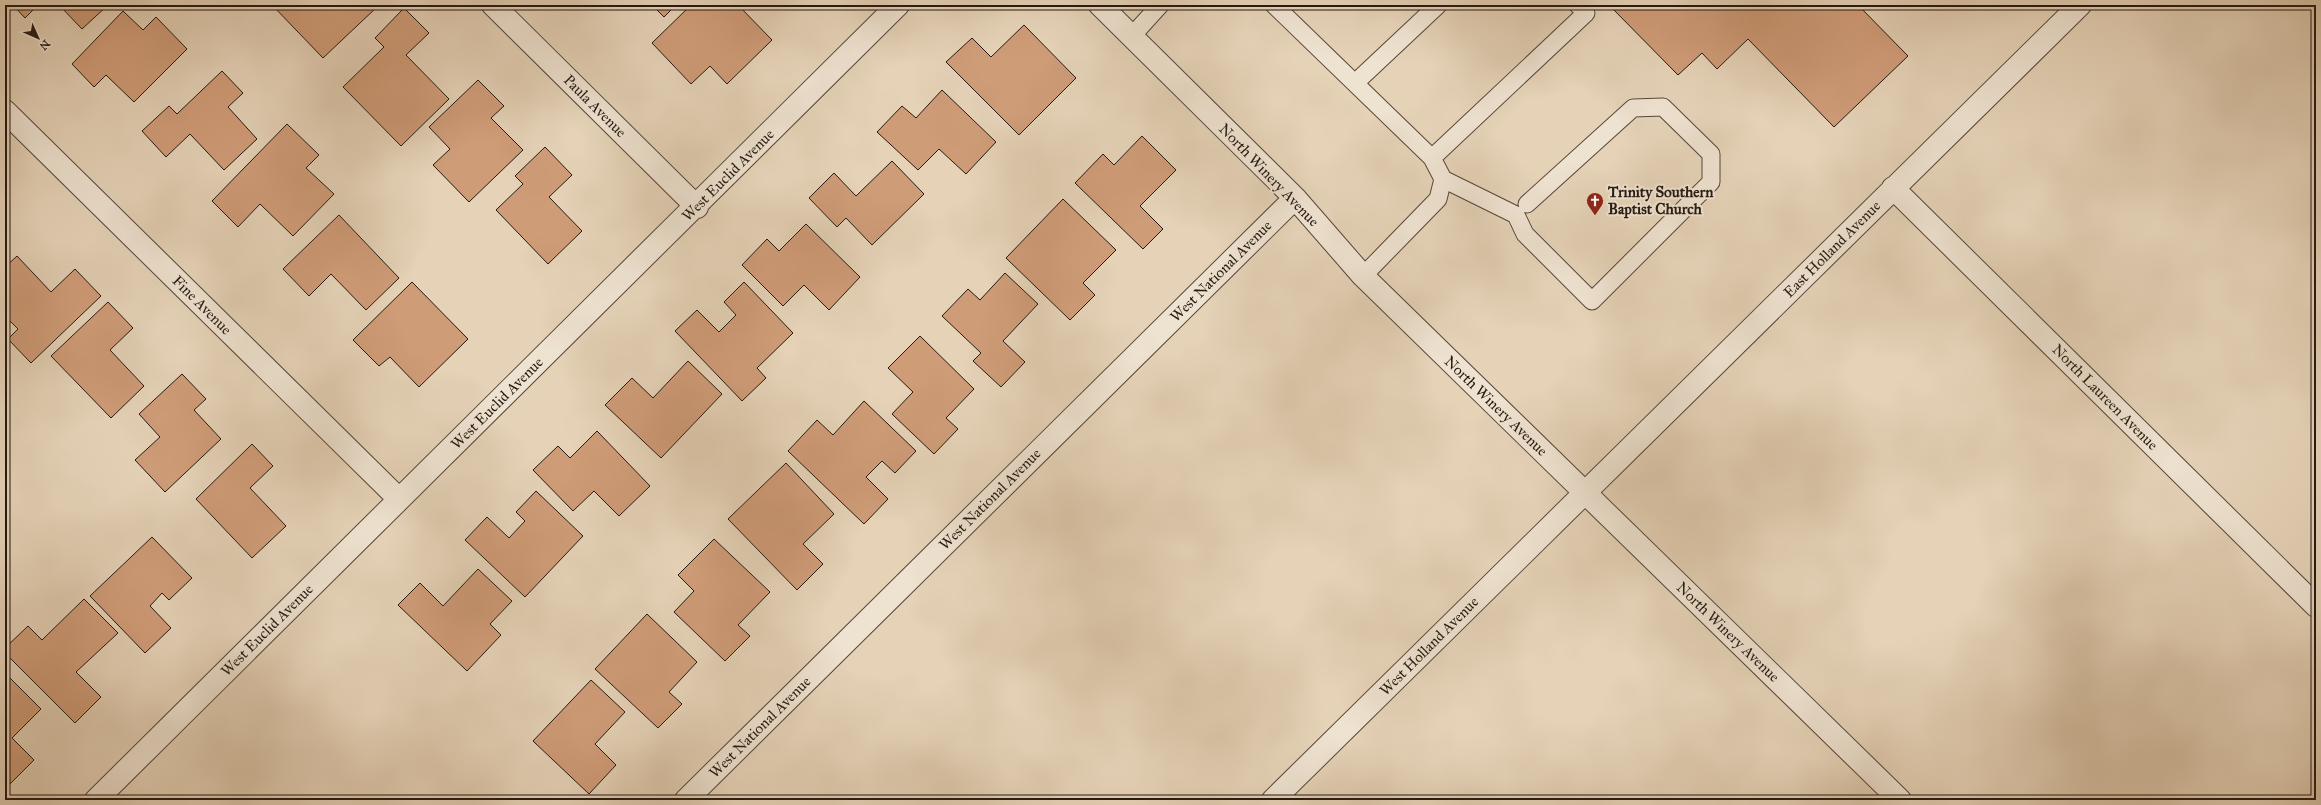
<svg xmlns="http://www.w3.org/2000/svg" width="2321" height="805" font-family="'IM FELL Great Primer',serif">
	<rect width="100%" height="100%" fill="#e5d2b7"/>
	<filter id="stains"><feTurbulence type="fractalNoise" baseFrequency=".005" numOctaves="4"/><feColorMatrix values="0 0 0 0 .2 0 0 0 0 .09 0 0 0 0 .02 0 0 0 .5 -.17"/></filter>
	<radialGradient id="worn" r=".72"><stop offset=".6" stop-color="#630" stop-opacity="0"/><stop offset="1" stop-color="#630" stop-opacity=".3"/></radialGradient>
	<!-- building -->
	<path fill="#cf9c78" stroke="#251911" d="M 13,5 L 38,5 L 25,18 Z
		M 59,5 L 108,5 L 82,29 Z
		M 272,5 L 376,5 L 377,7 L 323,58 Z
		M 652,5 L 676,5 L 664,17 Z
		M 691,5 L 738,5 L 772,40 L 727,84 L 710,66 L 691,84 L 652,43 Z
		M 1609,5 L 1858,5 L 1908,56 L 1834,127 L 1748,39 L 1717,69 L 1702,53 L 1678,75 Z
		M 404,8 L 429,33 L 406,55 L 449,99 L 401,146 L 343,87 L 384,47 L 375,38 Z
		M 123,11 L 143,30 L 156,17 L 187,49 L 134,102 L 106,75 L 94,87 L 72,64 Z
		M 1024,25 L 1076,78 L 1019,135 L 946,62 L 972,38 L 991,57 Z
		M 222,71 L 243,93 L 228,107 L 257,139 L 224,170 L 190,134 L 166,157 L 142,131 L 169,106 L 177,114 Z
		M 478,80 L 504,106 L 491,118 L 523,150 L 469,202 L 433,165 L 450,149 L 429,127 Z
		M 942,90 L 996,142 L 966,174 L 939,149 L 918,170 L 877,132 L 902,106 L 916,118 Z
		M 287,124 L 319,155 L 306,168 L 334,194 L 293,236 L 260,204 L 238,227 L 212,201 Z
		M 1142,136 L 1176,170 L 1140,206 L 1163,229 L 1143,249 L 1075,183 L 1103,154 L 1114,165 Z
		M 545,147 L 572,175 L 549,197 L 582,231 L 548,264 L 496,210 L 523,184 L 515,176 Z
		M 892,161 L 924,194 L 872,245 L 846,218 L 837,227 L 809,198 L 834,173 L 856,196 Z
		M 1063,199 L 1116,250 L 1083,283 L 1095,295 L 1070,320 L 1006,258 Z
		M 339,215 L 399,278 L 366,310 L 331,274 L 309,296 L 283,269 Z
		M 806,224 L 860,277 L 829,310 L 804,285 L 783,306 L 742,265 L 767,239 L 779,251 Z
		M 17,256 L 51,292 L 75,269 L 101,296 L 31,363 L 8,339 L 18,329 L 5,316 L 5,267 Z
		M 1005,273 L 1038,304 L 1003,341 L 1025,362 L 1001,387 L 973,361 L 981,353 L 942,316 L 968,289 L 980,300 Z
		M 412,282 L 468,339 L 419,387 L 390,357 L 379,366 L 353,340 Z
		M 744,282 L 793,333 L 757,368 L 766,378 L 742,401 L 675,331 L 697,310 L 719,332 L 736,315 L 724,302 Z
		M 108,302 L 133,328 L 110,350 L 144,386 L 111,418 L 51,356 Z
		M 920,336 L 974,389 L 946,418 L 958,429 L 934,454 L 892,414 L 913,392 L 888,368 Z
		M 688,361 L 722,394 L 661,458 L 605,405 L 632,378 L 653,398 Z
		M 182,374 L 206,399 L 194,410 L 221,439 L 165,492 L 135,460 L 160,437 L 139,414 Z
		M 864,401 L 916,451 L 895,473 L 882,461 L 866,477 L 888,499 L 864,524 L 788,451 L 817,420 L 833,435 Z
		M 597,431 L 650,486 L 619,516 L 594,491 L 573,511 L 533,470 L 558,446 L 570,458 Z
		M 252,444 L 273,466 L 250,488 L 286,526 L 252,558 L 196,499 Z
		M 786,463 L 834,514 L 803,544 L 823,564 L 797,590 L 728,519 Z
		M 536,491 L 583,536 L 525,597 L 465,540 L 487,517 L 509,538 L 525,521 L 516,512 Z
		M 152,537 L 192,578 L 169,600 L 162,593 L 150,606 L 171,628 L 145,653 L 90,596 Z
		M 714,539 L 770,592 L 738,625 L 750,636 L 725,661 L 674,612 L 694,591 L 678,575 Z
		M 478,569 L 512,601 L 490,624 L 501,635 L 467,671 L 398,605 L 420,583 L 443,606 Z
		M 84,599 L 118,633 L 76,672 L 101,697 L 75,723 L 5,653 L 5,648 L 28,626 L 42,640 Z
		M 647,614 L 697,662 L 669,692 L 682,704 L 658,728 L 595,669 Z
		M 5,673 L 41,709 L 12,738 L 34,760 L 5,789 Z
		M 591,680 L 625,712 L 595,744 L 616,765 L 589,794 L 533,741 Z"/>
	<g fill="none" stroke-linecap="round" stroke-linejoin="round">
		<defs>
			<path id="service" d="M 1274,5 L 1432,158 L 1443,179 L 1438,199 L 1363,276
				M 1131,37 L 1160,5
				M 1355,83 L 1438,5
				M 1432,158 L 1586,13 L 1578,5
				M 1443,179 L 1516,215 L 1525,234 L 1592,301 L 1711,182 L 1711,154 L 1663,107 L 1633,108 L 1527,204"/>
			<path id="minor" d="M 493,5 L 697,207
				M 1100,5 L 1295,198 L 1363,276 L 1900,800
				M 5,111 L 399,499
				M 1893,188 L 2316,606
				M 96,800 L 898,5
				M 686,800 L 1295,198
				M 1273,800 L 2080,5"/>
		</defs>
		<!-- service casing -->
		<use href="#service" stroke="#55473a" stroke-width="19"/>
		<!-- minor casing -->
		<use href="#minor" stroke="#55473a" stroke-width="24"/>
		<!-- service -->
		<use href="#service" stroke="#eee2d0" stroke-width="17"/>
		<!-- minor -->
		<use href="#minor" stroke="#eee2d0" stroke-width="22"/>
	</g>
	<!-- icons -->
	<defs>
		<symbol id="church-pin" viewBox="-11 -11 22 30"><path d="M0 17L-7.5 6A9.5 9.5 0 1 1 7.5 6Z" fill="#8f2418" stroke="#eee2d0"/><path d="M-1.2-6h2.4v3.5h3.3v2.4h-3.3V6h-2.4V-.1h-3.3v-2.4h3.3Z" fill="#fff"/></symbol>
	</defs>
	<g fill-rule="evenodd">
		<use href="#church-pin" x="1585" y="191" width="20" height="27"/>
	</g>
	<g text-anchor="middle" stroke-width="4" stroke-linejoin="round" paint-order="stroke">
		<!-- street labels -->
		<g font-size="15" fill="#251911" stroke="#eee2d0">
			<text transform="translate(595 106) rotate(45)" y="5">Paula Avenue</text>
			<text transform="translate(728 175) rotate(-45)" y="5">West Euclid Avenue</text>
			<text transform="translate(1269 175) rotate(46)" y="5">North Winery Avenue</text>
			<text transform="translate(1832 249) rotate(-45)" y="5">East Holland Avenue</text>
			<text transform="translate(1221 271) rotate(-45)" y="5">West National Avenue</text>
			<text transform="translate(202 305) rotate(45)" y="5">Fine Avenue</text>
			<text transform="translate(2105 397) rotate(45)" y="5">North Laureen Avenue</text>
			<text transform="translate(497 403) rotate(-45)" y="5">West Euclid Avenue</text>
			<text transform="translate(1496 406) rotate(44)" y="5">North Winery Avenue</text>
			<text transform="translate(990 499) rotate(-45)" y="5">West National Avenue</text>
			<text transform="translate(267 630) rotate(-45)" y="5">West Euclid Avenue</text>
			<text transform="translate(1728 632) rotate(44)" y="5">North Winery Avenue</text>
			<text transform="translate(1429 646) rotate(-45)" y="5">West Holland Avenue</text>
			<text transform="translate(760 727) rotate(-45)" y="5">West National Avenue</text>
		</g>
		<!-- poi labels -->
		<g font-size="15" font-weight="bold" fill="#251911" stroke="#eee2d0" text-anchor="start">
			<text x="1608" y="197">Trinity Southern<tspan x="1608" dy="17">Baptist Church</tspan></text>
		</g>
	</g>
	<!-- margin -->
	<rect width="2321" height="805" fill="none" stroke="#e5d2b7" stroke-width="20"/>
	<rect x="6" y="6" width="2309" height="793" fill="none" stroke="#251911" stroke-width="2"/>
	<rect x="10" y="10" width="2301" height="785" fill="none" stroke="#251911"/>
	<!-- north arrow -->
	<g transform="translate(38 38) rotate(135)" stroke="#eee2d0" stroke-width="3" paint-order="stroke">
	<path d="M0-3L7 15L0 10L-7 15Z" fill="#251911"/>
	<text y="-6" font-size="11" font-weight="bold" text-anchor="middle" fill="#251911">N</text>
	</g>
	<rect width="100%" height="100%" filter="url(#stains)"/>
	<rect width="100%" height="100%" fill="url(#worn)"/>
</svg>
